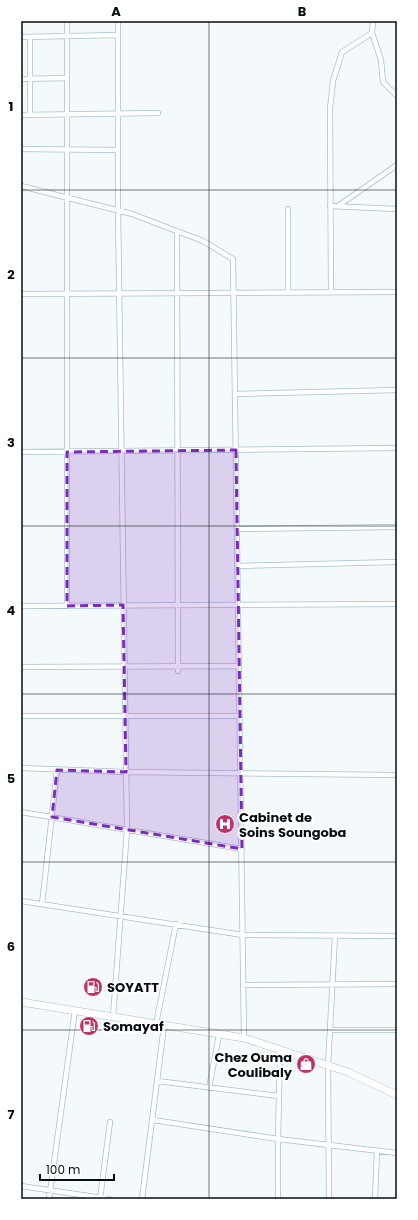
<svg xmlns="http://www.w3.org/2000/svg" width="418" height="1220" font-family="Poppins,sans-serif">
	<rect width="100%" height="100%" fill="#f4f9fc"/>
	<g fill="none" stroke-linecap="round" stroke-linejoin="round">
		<defs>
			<path id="minor" d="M 67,21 L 67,606
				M 373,21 L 372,33 L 381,60 L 383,82 L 397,96
				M 21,37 L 118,35
				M 30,37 L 30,115
				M 21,79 L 67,78
				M 21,115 L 158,113
				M 21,149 L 118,150
				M 21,186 L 132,214 L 203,241 L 233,259 L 244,1038
				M 330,206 L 397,209
				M 338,206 L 397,165
				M 177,231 L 178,671
				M 288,292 L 288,209
				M 331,292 L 330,109 L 333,81 L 342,52 L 372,33
				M 21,294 L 397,292
				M 235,394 L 397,390
				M 21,452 L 397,448
				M 237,529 L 397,527
				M 237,566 L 397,562
				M 21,606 L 397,604
				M 21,667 L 239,666
				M 21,716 L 240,716
				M 21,768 L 126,772 L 397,775
				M 21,812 L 242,849
				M 21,901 L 243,935 L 397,936
				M 42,904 L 57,770
				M 243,985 L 397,984
				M 113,1017 L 127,830 L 118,210 L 118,21
				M 156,1024 L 176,924
				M 330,1030 L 397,1030
				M 157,1081 L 279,1096
				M 209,1088 L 219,1035
				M 153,1120 L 278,1139 L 397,1153
				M 21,1186 L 109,1199
				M 49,1199 L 75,1010
				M 100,1199 L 110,1122
				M 142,1199 L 164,1026
				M 278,1199 L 278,1139 L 280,1050
				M 329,1199 L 328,1066 L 335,936
				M 375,1199 L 377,1151"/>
			<path id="primary" d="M 21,1002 L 244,1038 L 348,1072 L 397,1095"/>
		</defs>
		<!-- minor casing -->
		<use href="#minor" stroke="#a7c0cd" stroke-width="6"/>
		<!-- primary casing -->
		<use href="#primary" stroke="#a7c0cd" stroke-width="8"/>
		<!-- minor -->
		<use href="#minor" stroke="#fff" stroke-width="4.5"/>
		<!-- primary -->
		<use href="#primary" stroke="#fff" stroke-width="7"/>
	</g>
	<!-- marked area -->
	<path fill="#7b2cbf" fill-opacity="0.2" stroke="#7b2cbf" stroke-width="3" stroke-dasharray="8 5" stroke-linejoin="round" d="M 236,450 L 242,849 L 52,817 L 57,770 L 126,772 L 123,605 L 67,606 L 67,452 Z"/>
	<!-- grid -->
	<path fill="none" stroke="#050d11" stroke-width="1" stroke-opacity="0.55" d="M 209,21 L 209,1199M 21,190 L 397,190M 21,358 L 397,358M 21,526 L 397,526M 21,694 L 397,694M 21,862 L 397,862M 21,1030 L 397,1030"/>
	<!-- icons -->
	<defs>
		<symbol id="hospital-disc" viewBox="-11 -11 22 22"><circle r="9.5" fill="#be3266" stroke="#fff"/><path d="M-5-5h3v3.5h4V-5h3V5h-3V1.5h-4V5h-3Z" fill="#fff"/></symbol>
		<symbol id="fuel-disc" viewBox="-11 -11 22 22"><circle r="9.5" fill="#be3266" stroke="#fff"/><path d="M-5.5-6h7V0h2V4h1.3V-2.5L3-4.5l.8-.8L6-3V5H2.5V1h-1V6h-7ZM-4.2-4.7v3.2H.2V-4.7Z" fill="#fff"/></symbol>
		<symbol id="shop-disc" viewBox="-11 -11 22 22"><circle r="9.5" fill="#be3266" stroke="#fff"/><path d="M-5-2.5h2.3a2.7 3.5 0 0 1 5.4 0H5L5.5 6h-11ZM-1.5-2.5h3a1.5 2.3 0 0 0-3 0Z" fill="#fff"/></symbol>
	</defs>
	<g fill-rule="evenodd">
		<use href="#hospital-disc" x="214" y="813" width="22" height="22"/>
		<use href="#fuel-disc" x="82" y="976" width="22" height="22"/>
		<use href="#fuel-disc" x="78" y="1015" width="22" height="22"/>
		<use href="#shop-disc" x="295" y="1053" width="22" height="22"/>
	</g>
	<g text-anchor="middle" stroke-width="4" stroke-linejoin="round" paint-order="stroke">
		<!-- poi labels -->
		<g font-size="13" font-weight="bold" fill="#050d11" stroke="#fff" text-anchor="start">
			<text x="239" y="822">Cabinet de<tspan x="239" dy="15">Soins Soungoba</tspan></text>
			<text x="107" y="992">SOYATT</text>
			<text x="103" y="1031">Somayaf</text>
			<text x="292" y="1062" text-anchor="end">Chez Ouma<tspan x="292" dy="15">Coulibaly</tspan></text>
		</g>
	</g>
	<!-- border -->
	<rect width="418" height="1220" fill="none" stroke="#ffffff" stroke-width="44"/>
	<!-- scale -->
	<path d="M40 1174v6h74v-6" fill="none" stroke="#050d11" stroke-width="2"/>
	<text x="46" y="1174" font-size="12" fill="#050d11" stroke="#ffffff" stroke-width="3" paint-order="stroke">100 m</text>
	<rect x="22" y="22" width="374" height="1176" fill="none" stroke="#050d11" stroke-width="1.5"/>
	<g font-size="13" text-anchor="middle" font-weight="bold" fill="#050d11">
		<text x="116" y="16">A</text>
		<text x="302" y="16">B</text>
		<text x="11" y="111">1</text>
		<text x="11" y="279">2</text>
		<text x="11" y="447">3</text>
		<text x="11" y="615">4</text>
		<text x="11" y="783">5</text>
		<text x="11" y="951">6</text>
		<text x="11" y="1119">7</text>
	</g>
</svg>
